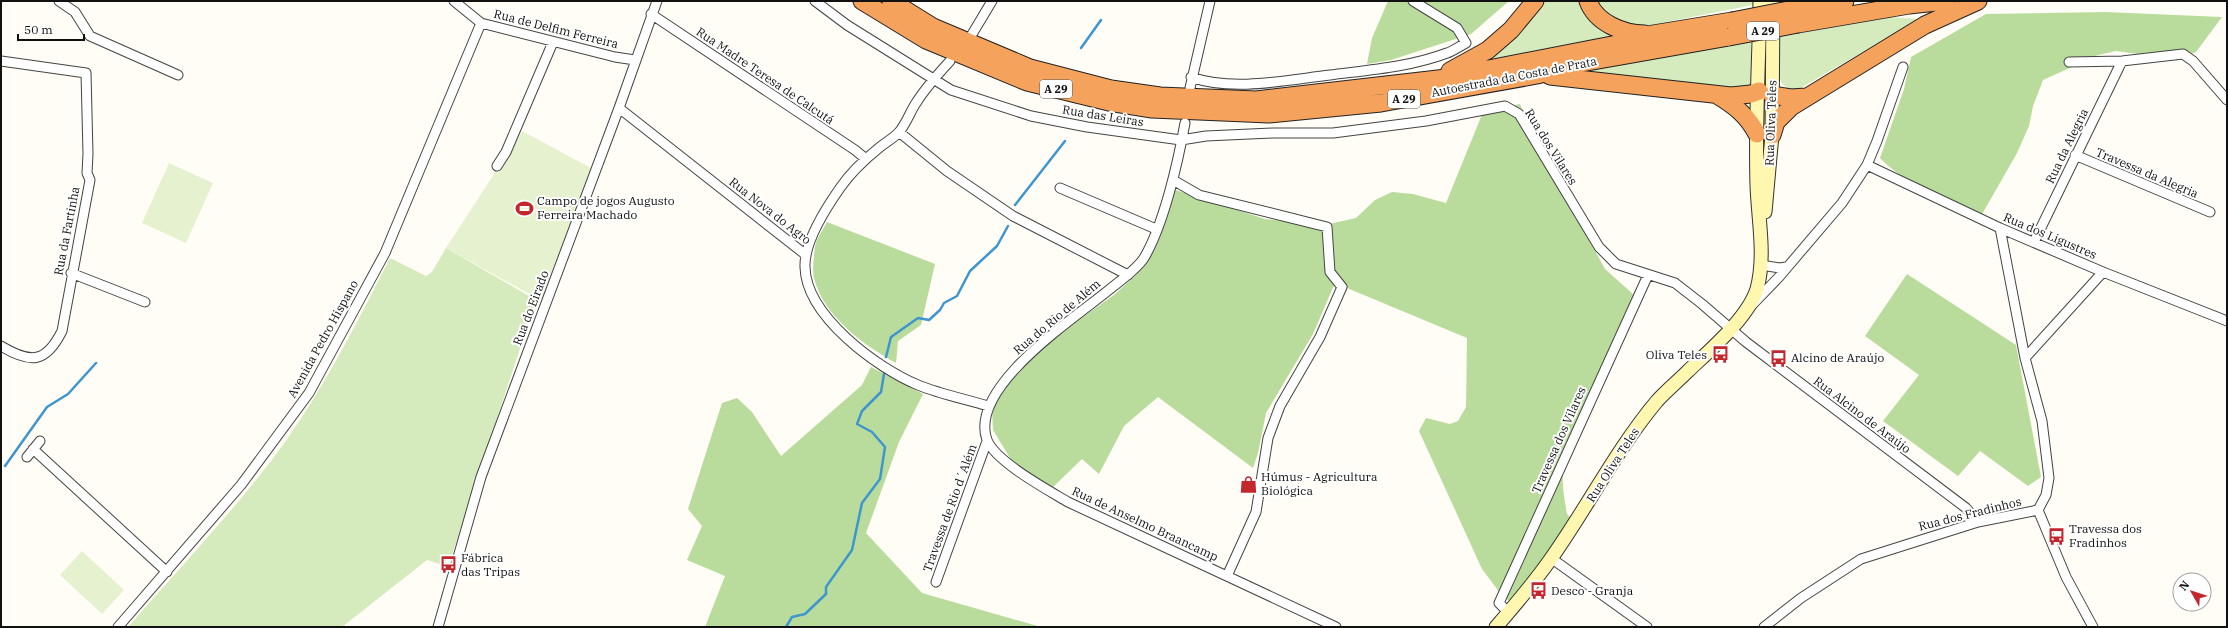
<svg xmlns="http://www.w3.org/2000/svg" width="2228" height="628" font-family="'IBM Plex Serif',serif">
	<rect width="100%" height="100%" fill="#fffdf5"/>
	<!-- green -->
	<path fill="#d5ebbd" d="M 1541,1 L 1583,1 L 1614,36 L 1475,62 Z
		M 1598,1 L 1753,1 L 1753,5 L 1646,26 C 1622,27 1612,20 1598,1 Z
		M 1890,17 L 1919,19 L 1799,89 C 1770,92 1778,58 1778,37 Z
		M 1751,42 L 1752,87 L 1741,91 L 1590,75 L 1590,69 Z
		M 446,248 L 536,300 L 452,555 L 443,565 L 427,560 L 342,627 L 128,627 C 181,566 238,507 285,442 C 326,384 358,321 390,258 L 426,276 L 432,272 Z"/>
	<!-- forest -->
	<path fill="#b9dc9c" d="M 1388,1 L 1509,1 L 1471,34 L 1391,60 L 1367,64 L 1372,38 Z
		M 2105,12 L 2222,17 L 2196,52 L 2186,56 L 2146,55 L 2116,51 L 2098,55 L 2043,80 L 2033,106 L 2029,126 L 2017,153 L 1981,216 C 1950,201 1903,183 1880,158 L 1904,89 L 1911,57 L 1986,14 Z
		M 1520,104 C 1540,158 1570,207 1599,258 L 1605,269 L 1634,295 L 1631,311 L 1564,463 C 1561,481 1564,497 1567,514 L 1573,520 L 1513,603 L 1503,597 L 1482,569 L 1419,431 L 1426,418 L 1450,424 L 1458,421 L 1466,407 L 1467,338 L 1335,283 L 1313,334 L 1266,413 L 1258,453 L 1253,468 L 1158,397 L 1124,426 L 1099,474 L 1082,459 L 1053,487 L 1013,463 L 993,430 L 992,409 L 1003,389 L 1039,348 L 1114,295 L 1136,275 L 1157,244 L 1173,189 L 1265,219 L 1324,225 L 1356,218 L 1375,200 L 1392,192 L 1413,194 L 1446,203 L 1483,112 Z
		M 827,222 L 935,264 L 921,325 L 898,341 L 896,363 C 865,346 823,316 814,278 C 812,270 814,256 815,247 C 816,239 823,230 827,222 Z
		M 1907,274 L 2016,345 L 2041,477 L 2028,486 L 1980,451 L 1958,476 L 1883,421 L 1919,375 L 1865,336 Z
		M 871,367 L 923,394 L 899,442 L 866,533 L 922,593 L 1041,627 L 705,627 L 725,576 L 687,560 L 702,526 L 688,509 L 722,403 L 737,398 L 752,412 L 781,456 L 862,385 Z"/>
	<!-- pitch -->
	<path fill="#e6f2cf" d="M 522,131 L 591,168 L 544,298 L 540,300 L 446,248 Z
		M 169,163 L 213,183 L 186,243 L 142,223 Z
		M 82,551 L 124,590 L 102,614 L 60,575 Z"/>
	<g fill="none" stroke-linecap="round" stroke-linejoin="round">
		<!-- stream -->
		<path stroke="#3f96cf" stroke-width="2.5" d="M 1081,48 L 1101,20
			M 1015,205 L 1065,141
			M 886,357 L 891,337 L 918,318 L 929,320 L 940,310 L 944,303 L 957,296 L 970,271 L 997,246 L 1008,226
			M 5,466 L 47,407 L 68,394 L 96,363
			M 786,627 L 792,617 L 805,614 L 826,594 L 826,587 L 852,550 L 862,503 L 880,479 L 885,447 L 872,432 L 857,424 L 862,411 L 881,392 L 884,374"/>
		<defs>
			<path id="minor" d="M 59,1 L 75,12 L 90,36 L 178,75
				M 454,1 L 481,23 L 615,57 L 635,60
				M 815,1 L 847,25 L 951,90 L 1031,116 L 1087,127 L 1181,140 L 1206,136 L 1273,133 L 1333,133 L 1426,121 L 1505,106 L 1519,114 L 1599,247 L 1616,264 L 1675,283 L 1702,304 L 1746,342 L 1966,508 L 1978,522
				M 651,14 L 855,150 L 866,159
				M 971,36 L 992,1
				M 1,61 L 86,73 L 88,154 L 87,173 L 90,180 L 62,331 C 46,363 31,364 1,346
				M 950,61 C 938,74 926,87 916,103 C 910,112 906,124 899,132 C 894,138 886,142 880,147 C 865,159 851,172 840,188 C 826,208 804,243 805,267 C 806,316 877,368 918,385 C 940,394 965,399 988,406
				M 2069,62 L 2122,61 L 2183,54 L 2193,61 L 2227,100
				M 1191,77 C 1233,92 1287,80 1330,75 C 1369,70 1410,67 1447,53 C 1453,51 1460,46 1466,43 L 1457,28 L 1413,1
				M 1190,88 L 1210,1
				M 619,108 L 806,255
				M 1185,123 C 1178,162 1164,224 1144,258 C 1136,270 1121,280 1110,289 C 1075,318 968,387 987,440 C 996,462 1048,490 1068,502 L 1336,627
				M 899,132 L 947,171 L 1013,216 L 1128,275
				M 2075,155 L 2210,212
				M 1867,165 L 2000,228 L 2103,272 L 2227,321
				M 497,166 L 506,152 L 553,42
				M 1173,180 L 1199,195 L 1327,227 L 1330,272 L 1342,287 L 1320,337 L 1280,406 L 1268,438 L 1256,512 L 1227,576
				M 1060,188 L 1156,229
				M 2000,228 L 2025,358 L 2042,421 L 2049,478 L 2046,495 L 2038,510
				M 2034,242 L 2122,61
				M 1761,265 L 1780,268 L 1786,267
				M 71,273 L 145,302
				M 1751,306 L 1779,277 L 1842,203 L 1867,165 L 1877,141 L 1903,67
				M 2025,358 L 2103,272
				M 33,449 L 167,572
				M 27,457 L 40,441
				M 2038,510 L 2066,577 L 2093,627
				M 1551,558 L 1647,627
				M 936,582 L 987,441
				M 1509,613 L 1499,603 L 1648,275
				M 118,627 L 241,485 L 309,393 L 385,253 L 481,23
				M 438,627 L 481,477 L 619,108 L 657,1
				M 1764,627 L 1801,598 L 1861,559 L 1978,522 L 2038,510"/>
			<path id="secondary" d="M 1765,212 L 1772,135 L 1773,1
				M 1496,627 C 1515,605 1534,583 1550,560 C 1587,508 1616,450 1657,401 C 1666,391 1678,381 1688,371 C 1710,350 1748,318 1757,289 C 1766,255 1758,219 1757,185 C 1755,124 1759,62 1760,1"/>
			<path id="motorway" d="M 862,1 L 926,40 L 1027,82 L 1109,102 L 1152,109 L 1269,114 L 1381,103 L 1537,75 L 1576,64 L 1729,37
				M 891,1 L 933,27 L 1030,68 L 1111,89 L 1160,96 L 1256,100 L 1438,79 L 1622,43 L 1653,34 L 1732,21
				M 1588,1 C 1596,23 1623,34 1645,34
				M 1799,8 L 1845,1
				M 1798,24 L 1909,5 L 1946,1
				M 1450,71 L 1488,50 L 1511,30 L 1535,1
				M 1550,76 L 1731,96 L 1751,94 L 1759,91
				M 1717,95 C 1735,106 1747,115 1757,134
				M 1772,95 L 1791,98 L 1806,97
				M 1772,135 L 1776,122 L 1791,107 L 1925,25 L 1978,1"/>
		</defs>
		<!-- minor casing -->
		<use href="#minor" stroke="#444" stroke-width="11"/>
		<!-- secondary casing -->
		<use href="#secondary" stroke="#333" stroke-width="15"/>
		<!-- motorway casing -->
		<use href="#motorway" stroke="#222" stroke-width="19"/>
		<!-- minor -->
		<use href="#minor" stroke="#fff" stroke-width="9"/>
		<!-- secondary -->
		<use href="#secondary" stroke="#fff6b0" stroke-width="13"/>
		<!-- motorway -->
		<use href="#motorway" stroke="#f5a25d" stroke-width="17"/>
		<defs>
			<path id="motorway-bridge" d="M 1732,21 L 1799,8
				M 1729,37 L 1798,24"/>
		</defs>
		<!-- motorway-bridge casing -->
		<use href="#motorway-bridge" stroke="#222" stroke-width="19" stroke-linecap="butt"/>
		<!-- motorway-bridge -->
		<use href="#motorway-bridge" stroke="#f5a25d" stroke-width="17"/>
	</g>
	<!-- icons -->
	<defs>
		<symbol id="stadium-bare" viewBox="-9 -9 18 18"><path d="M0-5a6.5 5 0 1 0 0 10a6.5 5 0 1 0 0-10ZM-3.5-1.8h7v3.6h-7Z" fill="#c4262e" stroke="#fff" stroke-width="2.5" paint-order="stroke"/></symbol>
		<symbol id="bus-bare" viewBox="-9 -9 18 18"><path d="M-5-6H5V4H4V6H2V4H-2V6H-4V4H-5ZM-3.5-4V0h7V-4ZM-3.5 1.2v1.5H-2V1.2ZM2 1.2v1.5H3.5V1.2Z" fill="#c4262e" stroke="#fff" stroke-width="2.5" paint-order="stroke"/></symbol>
		<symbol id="shop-bare" viewBox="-9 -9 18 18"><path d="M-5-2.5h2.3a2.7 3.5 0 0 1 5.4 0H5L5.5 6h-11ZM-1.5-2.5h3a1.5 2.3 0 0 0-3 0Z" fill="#c4262e" stroke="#fff" stroke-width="2.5" paint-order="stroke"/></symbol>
	</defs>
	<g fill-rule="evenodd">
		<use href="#stadium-bare" x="512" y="196" width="25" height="25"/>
		<use href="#bus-bare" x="1708" y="342" width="25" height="25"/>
		<use href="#bus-bare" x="1766" y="346" width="25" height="25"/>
		<use href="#shop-bare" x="1236" y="472" width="25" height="25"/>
		<use href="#bus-bare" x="2044" y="524" width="25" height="25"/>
		<use href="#bus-bare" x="436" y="552" width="25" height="25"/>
		<use href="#bus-bare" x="1526" y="578" width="25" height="25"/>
	</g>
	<g text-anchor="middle" stroke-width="4" stroke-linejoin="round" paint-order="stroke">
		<!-- shield labels -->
		<g fill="#fff" stroke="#585858" stroke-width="1">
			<rect x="1747" y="22" width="32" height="18" rx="3"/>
			<rect x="1040" y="80" width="32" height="18" rx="3"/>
			<rect x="1388" y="90" width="32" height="18" rx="3"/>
		</g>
		<g font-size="11" font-weight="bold" fill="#111">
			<text x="1763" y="35">A 29</text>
			<text x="1056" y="93">A 29</text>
			<text x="1404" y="103">A 29</text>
		</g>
		<!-- street labels -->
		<g font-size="12" fill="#111" stroke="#fff">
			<text transform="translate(556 29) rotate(14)" y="4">Rua de Delfim Ferreira</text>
			<text transform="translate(765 76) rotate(34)" y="4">Rua Madre Teresa de Calcutá</text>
			<text transform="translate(1514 77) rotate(-11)" y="4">Autoestrada da Costa de Prata</text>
			<text transform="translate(1103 116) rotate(9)" y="4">Rua das Leiras</text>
			<text transform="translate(1771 123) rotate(-88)" y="4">Rua Oliva Teles</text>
			<text transform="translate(2067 146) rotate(-64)" y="4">Rua da Alegria</text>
			<text transform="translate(1551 147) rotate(58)" y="4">Rua dos Vilares</text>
			<text transform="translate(2147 173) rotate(23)" y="4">Travessa da Alegria</text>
			<text transform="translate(770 211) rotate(38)" y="4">Rua Nova do Agro</text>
			<text transform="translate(67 231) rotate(-79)" y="4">Rua da Fartinha</text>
			<text transform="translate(2050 236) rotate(23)" y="4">Rua dos Ligustres</text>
			<text transform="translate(531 308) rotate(-69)" y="4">Rua do Eirado</text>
			<text transform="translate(1057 317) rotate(-40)" y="4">Rua do Rio de Além</text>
			<text transform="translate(323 339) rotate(-61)" y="4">Avenida Pedro Hispano</text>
			<text transform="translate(1862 415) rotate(37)" y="4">Rua Alcino de Araújo</text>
			<text transform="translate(1559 440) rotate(-66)" y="4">Travessa dos Vilares</text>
			<text transform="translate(1613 465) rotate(-57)" y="4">Rua Oliva Teles</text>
			<text transform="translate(950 508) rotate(-70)" y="4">Travessa de Rio d´Além</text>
			<text transform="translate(1970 514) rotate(-14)" y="4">Rua dos Fradinhos</text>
			<text transform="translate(1145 524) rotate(25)" y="4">Rua de Anselmo Braancamp</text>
		</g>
		<!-- poi labels -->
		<g font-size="12" fill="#111" stroke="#fff" text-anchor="start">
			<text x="537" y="205">Campo de jogos Augusto<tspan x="537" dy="14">Ferreira Machado</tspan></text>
			<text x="1707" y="359" text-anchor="end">Oliva Teles</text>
			<text x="1791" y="362">Alcino de Araújo</text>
			<text x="1261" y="481">Húmus - Agricultura<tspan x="1261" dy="14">Biológica</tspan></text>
			<text x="2069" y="533">Travessa dos<tspan x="2069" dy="14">Fradinhos</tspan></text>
			<text x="461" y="562">Fábrica<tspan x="461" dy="14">das Tripas</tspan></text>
			<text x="1551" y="595">Desco - Granja</text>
		</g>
	</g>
	<!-- border -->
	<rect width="2228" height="628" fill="none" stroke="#111111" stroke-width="4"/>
	<!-- north arrow -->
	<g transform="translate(2192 592) rotate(309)"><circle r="19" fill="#ffffff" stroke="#a0a0a0"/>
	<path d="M0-3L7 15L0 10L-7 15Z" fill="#c4262e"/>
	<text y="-6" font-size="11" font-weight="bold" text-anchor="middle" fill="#111111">N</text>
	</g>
	<!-- scale -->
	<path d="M18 34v6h66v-6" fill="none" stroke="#111111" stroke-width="2"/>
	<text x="24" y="34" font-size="12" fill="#111111" stroke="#ffffff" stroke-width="3" paint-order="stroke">50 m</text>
</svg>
